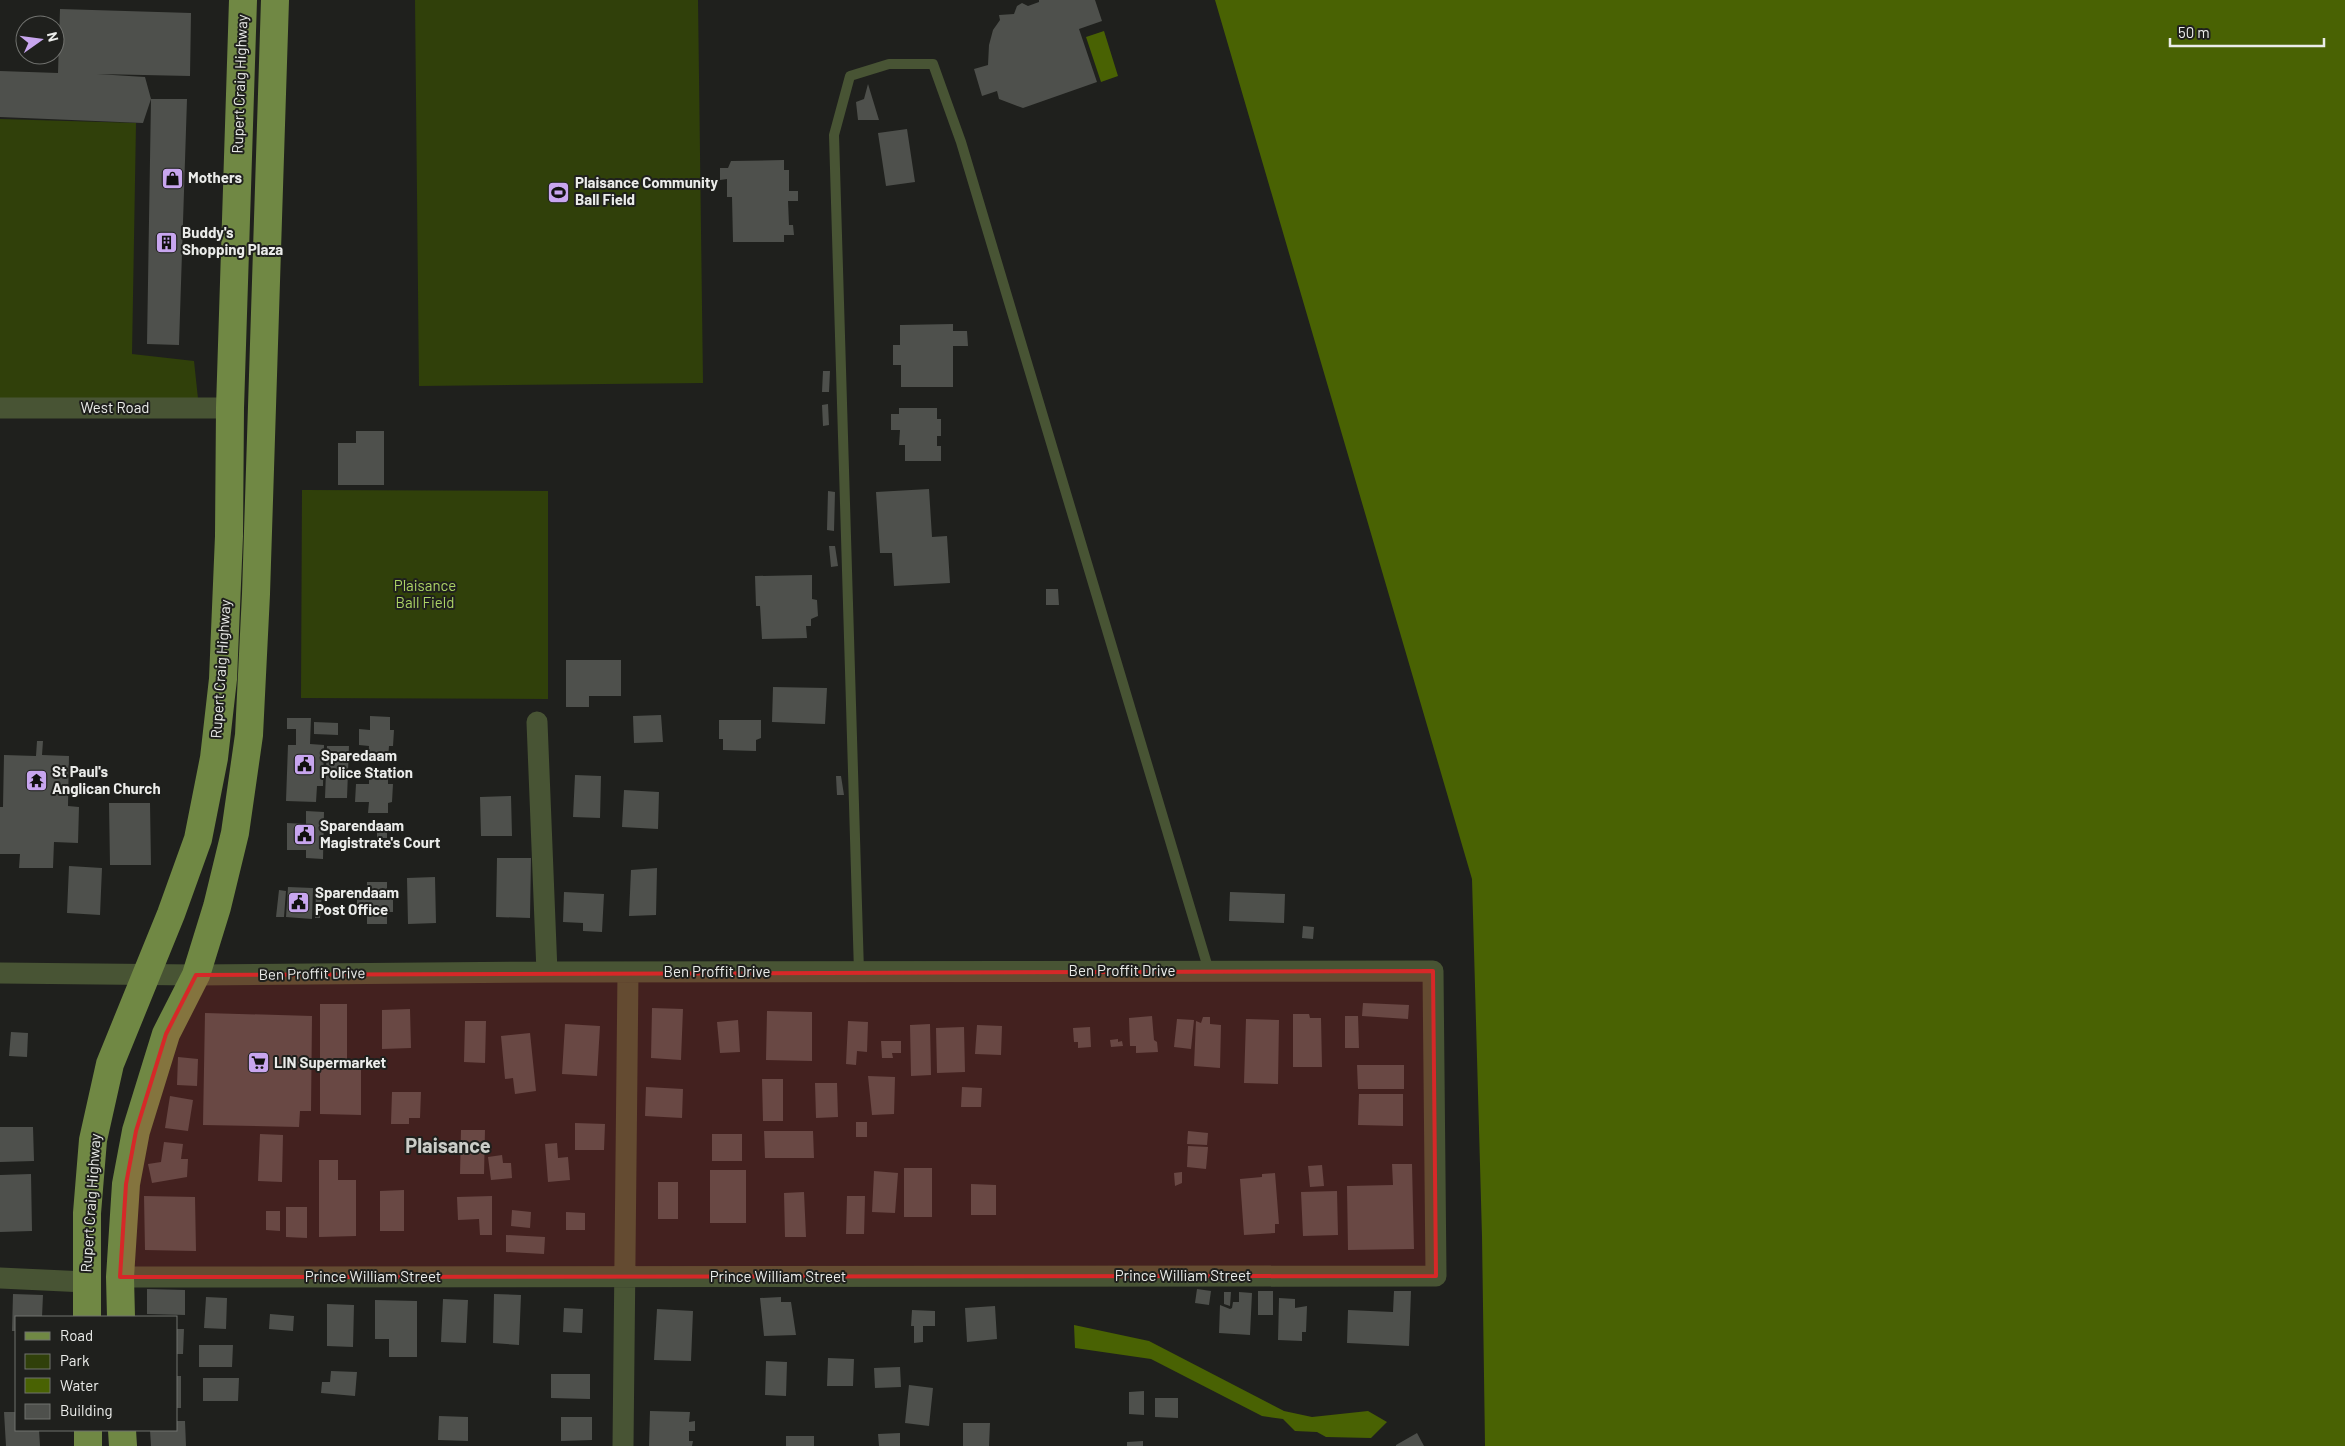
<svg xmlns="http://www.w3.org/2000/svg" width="2345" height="1446" font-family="Barlow,sans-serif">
	<rect width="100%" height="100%" fill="#1f201d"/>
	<!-- green -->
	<path fill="#30400a" d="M 415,0 L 698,0 L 703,383 L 419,386 Z
		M 0,119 L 136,123 L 132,354 L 194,361 L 199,408 L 0,406 Z
		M 302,490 L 548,491 L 548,699 L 301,698 Z"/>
	<!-- water -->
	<path fill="#496203" d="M 1215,0 L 2345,0 L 2345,1446 L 1485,1446 L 1482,1236 L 1472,879 Z
		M 1104,31 L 1118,76 L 1101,82 L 1086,37 Z
		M 1074,1325 L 1149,1341 L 1284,1411 L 1312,1417 L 1368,1411 L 1387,1422 L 1371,1438 L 1326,1437 L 1317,1432 L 1295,1431 L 1283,1419 L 1262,1416 L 1151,1359 L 1075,1348 Z"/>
	<!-- building -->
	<path fill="#4e504c" d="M 1039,0 L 1095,0 L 1102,21 L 1079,29 L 1097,82 L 1023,108 L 999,99 L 997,91 L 982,96 L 974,69 L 988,65 L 989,45 L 993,30 L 1000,20 L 999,15 L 1014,14 L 1017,6 L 1022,3 L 1028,6 L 1039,2 Z
		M 60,9 L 191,13 L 190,76 L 97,74 L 145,77 L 151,99 L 143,123 L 0,117 L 0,71 L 58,73 Z
		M 868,84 L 879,120 L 858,120 L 856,102 L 864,99 Z
		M 151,99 L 187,99 L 179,345 L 147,344 Z
		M 907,129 L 915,182 L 886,186 L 878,133 Z
		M 784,160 L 784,170 L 789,170 L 789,191 L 798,191 L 798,201 L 788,201 L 789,225 L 793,225 L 794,235 L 784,235 L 784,242 L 733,242 L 732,197 L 727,197 L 727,179 L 720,180 L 720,168 L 728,168 L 731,161 Z
		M 953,324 L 953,331 L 967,331 L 968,346 L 953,346 L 953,387 L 901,387 L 901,365 L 893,365 L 893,345 L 900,345 L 900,325 Z
		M 823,371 L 830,371 L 829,392 L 822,392 Z
		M 828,404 L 829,425 L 823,426 L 822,405 Z
		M 899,408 L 937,408 L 937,419 L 941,419 L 941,436 L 937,436 L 937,446 L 941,446 L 941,461 L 905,461 L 905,445 L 899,445 L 900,430 L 891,430 L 891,414 L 899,414 Z
		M 356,431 L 384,431 L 384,485 L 338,485 L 338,443 L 356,443 Z
		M 929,489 L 932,537 L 947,536 L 950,583 L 894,586 L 892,553 L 880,553 L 876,492 Z
		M 828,491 L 835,492 L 834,531 L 827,530 Z
		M 829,546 L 835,546 L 838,566 L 831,567 Z
		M 812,575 L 812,599 L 817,600 L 818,616 L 811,619 L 811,626 L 806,626 L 807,638 L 762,639 L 760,606 L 756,606 L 755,576 Z
		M 1046,589 L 1058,589 L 1059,605 L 1046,605 Z
		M 566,660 L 621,660 L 621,696 L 589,696 L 589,707 L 566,707 Z
		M 773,687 L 827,688 L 825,724 L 772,722 Z
		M 661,715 L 663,742 L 634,743 L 633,716 Z
		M 370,716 L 390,717 L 390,730 L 394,730 L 393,746 L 389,746 L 388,759 L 368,759 L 369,746 L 359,745 L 359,729 L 370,730 Z
		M 287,718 L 311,718 L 310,744 L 324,745 L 323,786 L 317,786 L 316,802 L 286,801 L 288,745 L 296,745 L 296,729 L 287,729 Z
		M 719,720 L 761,720 L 761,738 L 756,740 L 756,751 L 723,750 L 723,739 L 719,739 Z
		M 314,722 L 338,723 L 338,735 L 314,734 Z
		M 37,741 L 43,741 L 42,755 L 69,756 L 68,806 L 79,807 L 78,843 L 54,842 L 53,868 L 19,868 L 20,854 L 0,854 L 0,807 L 3,807 L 4,755 L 36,756 Z
		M 327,746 L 349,746 L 347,798 L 325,798 Z
		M 369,771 L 388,772 L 388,784 L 393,784 L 392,802 L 388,803 L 388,813 L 368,813 L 369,802 L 355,802 L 356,784 L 369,784 Z
		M 575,775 L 601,776 L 600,818 L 573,817 Z
		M 836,776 L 841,776 L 844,795 L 837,795 Z
		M 624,790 L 659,792 L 658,829 L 622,827 Z
		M 511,796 L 512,836 L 481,836 L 480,797 Z
		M 109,803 L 150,803 L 151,865 L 110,865 Z
		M 306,811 L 324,812 L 323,859 L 306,858 L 306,850 L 287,850 L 287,823 L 306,824 Z
		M 377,823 L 387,823 L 387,838 L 377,838 Z
		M 497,858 L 531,858 L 530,918 L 496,917 Z
		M 69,866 L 102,868 L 100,915 L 67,913 Z
		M 657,868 L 656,915 L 629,916 L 631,870 Z
		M 435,877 L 436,923 L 408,924 L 407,878 Z
		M 367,882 L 387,882 L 387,894 L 393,894 L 393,912 L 387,912 L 387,924 L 367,924 L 367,911 L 357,911 L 357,894 L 367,895 Z
		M 288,887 L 313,888 L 312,919 L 286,917 Z
		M 279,890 L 286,891 L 284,917 L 276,917 Z
		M 564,892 L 604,894 L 602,932 L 583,931 L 583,923 L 563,922 Z
		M 1230,892 L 1285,894 L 1284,923 L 1229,921 Z
		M 316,893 L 322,893 L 320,918 L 315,918 Z
		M 1303,926 L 1314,927 L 1313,939 L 1302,938 Z
		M 1363,1003 L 1409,1005 L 1408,1019 L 1362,1016 Z
		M 320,1004 L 347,1004 L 347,1061 L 361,1061 L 361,1115 L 320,1114 Z
		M 652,1008 L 683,1009 L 681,1060 L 651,1058 Z
		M 410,1009 L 411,1048 L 382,1049 L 382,1010 Z
		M 767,1011 L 812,1012 L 812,1061 L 766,1060 Z
		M 205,1013 L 312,1016 L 311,1111 L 300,1111 L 299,1127 L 203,1125 Z
		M 1293,1014 L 1309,1014 L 1310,1018 L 1321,1018 L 1322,1067 L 1293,1067 Z
		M 1152,1016 L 1154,1040 L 1157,1042 L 1158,1052 L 1136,1053 L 1136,1046 L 1130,1046 L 1129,1018 Z
		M 1345,1016 L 1358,1016 L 1359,1048 L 1345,1048 Z
		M 1203,1017 L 1210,1017 L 1210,1024 L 1221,1025 L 1220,1068 L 1194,1066 L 1196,1021 L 1201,1023 Z
		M 1177,1019 L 1194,1020 L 1191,1049 L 1174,1047 Z
		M 1246,1019 L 1279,1020 L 1278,1084 L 1244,1083 Z
		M 738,1020 L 740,1052 L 720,1053 L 717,1022 Z
		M 465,1021 L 486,1021 L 485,1063 L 464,1062 Z
		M 848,1021 L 868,1022 L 867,1052 L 857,1051 L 856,1065 L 846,1064 Z
		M 565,1024 L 600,1026 L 597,1076 L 562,1074 Z
		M 930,1024 L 931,1075 L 911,1076 L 910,1025 Z
		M 977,1025 L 1002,1026 L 1001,1055 L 975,1054 Z
		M 964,1027 L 965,1072 L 937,1073 L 936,1028 Z
		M 1090,1027 L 1091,1047 L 1078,1048 L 1078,1042 L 1074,1042 L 1073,1028 Z
		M 11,1032 L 28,1033 L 27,1057 L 9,1056 Z
		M 530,1033 L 536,1091 L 515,1094 L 513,1078 L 505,1079 L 501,1036 Z
		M 1118,1039 L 1118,1042 L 1122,1041 L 1123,1046 L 1111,1047 L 1110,1040 Z
		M 881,1041 L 901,1041 L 901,1053 L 892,1053 L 893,1058 L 882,1058 Z
		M 178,1057 L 198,1059 L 197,1086 L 177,1085 Z
		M 1357,1065 L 1404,1065 L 1404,1089 L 1358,1089 Z
		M 868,1076 L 895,1077 L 894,1114 L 872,1115 Z
		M 762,1079 L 783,1079 L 783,1121 L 763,1121 Z
		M 815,1083 L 837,1083 L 838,1117 L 816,1118 Z
		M 646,1087 L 683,1089 L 682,1118 L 645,1116 Z
		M 962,1087 L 982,1088 L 981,1107 L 961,1107 Z
		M 392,1092 L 421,1092 L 420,1118 L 409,1118 L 409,1124 L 391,1124 Z
		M 1359,1094 L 1403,1094 L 1403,1126 L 1358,1125 Z
		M 170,1096 L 193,1100 L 188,1131 L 165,1128 Z
		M 856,1122 L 867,1122 L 867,1137 L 856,1137 Z
		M 575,1123 L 605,1124 L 604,1150 L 575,1150 Z
		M 0,1127 L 33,1127 L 34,1161 L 0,1162 Z
		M 461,1130 L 485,1130 L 484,1174 L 460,1174 Z
		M 764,1131 L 813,1131 L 814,1158 L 765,1158 Z
		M 1188,1131 L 1208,1133 L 1207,1145 L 1187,1144 Z
		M 260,1134 L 283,1135 L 282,1182 L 258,1181 Z
		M 712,1134 L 742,1134 L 742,1161 L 712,1161 Z
		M 164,1142 L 183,1144 L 181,1159 L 188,1159 L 187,1177 L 152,1183 L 148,1164 L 161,1162 Z
		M 557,1143 L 558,1158 L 568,1157 L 570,1180 L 548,1182 L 545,1144 Z
		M 1188,1146 L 1208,1147 L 1206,1169 L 1187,1167 Z
		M 502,1155 L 503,1163 L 511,1163 L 512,1178 L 491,1180 L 488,1157 Z
		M 319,1160 L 338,1160 L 338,1180 L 356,1180 L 356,1236 L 319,1237 Z
		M 1392,1164 L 1412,1164 L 1414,1249 L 1348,1250 L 1347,1186 L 1393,1185 Z
		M 1322,1165 L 1324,1186 L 1310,1187 L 1308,1166 Z
		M 904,1168 L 932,1168 L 932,1217 L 904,1217 Z
		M 710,1170 L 746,1170 L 746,1223 L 710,1223 Z
		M 874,1171 L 898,1173 L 895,1213 L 872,1212 Z
		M 1182,1172 L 1182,1183 L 1175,1186 L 1174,1173 Z
		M 1275,1173 L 1279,1224 L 1275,1224 L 1275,1233 L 1244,1235 L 1240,1179 L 1262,1177 L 1262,1174 Z
		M 31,1174 L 32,1231 L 0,1232 L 0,1175 Z
		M 658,1182 L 678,1182 L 678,1219 L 658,1219 Z
		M 971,1184 L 996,1185 L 996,1215 L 971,1215 Z
		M 404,1190 L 404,1231 L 380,1231 L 380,1191 Z
		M 1337,1191 L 1338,1235 L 1303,1236 L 1301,1192 Z
		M 804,1192 L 806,1237 L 785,1237 L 784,1193 Z
		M 144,1196 L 195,1197 L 196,1251 L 145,1250 Z
		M 492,1196 L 492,1235 L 480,1235 L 479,1219 L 458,1220 L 457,1197 Z
		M 847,1196 L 865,1196 L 864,1234 L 846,1234 Z
		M 286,1207 L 307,1207 L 307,1238 L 286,1237 Z
		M 512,1210 L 531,1212 L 530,1228 L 511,1226 Z
		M 266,1211 L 280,1211 L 280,1231 L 266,1230 Z
		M 566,1212 L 585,1213 L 585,1230 L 566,1230 Z
		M 506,1235 L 545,1237 L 544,1254 L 506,1252 Z
		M 147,1289 L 185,1290 L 185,1315 L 147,1314 Z
		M 1197,1289 L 1211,1291 L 1209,1305 L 1195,1303 Z
		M 1258,1291 L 1273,1291 L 1273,1315 L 1258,1315 Z
		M 1394,1291 L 1411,1291 L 1409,1346 L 1347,1343 L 1348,1310 L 1393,1312 Z
		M 1224,1292 L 1231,1292 L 1230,1306 L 1224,1304 Z
		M 1239,1292 L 1252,1293 L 1250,1335 L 1219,1333 L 1220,1305 L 1230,1309 L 1232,1308 L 1233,1302 L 1239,1302 Z
		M 13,1294 L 43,1295 L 42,1317 L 16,1317 L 16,1331 L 12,1331 Z
		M 494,1294 L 521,1295 L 519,1345 L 493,1343 Z
		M 206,1297 L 227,1298 L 226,1329 L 204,1328 Z
		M 781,1297 L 781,1302 L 791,1302 L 796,1335 L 764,1336 L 760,1298 Z
		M 1279,1298 L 1295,1299 L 1295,1308 L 1307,1306 L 1306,1332 L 1302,1332 L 1302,1341 L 1278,1340 Z
		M 443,1299 L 468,1300 L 466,1343 L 441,1342 Z
		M 375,1300 L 417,1301 L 417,1357 L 389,1357 L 389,1339 L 375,1339 Z
		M 327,1304 L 354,1305 L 353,1347 L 327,1346 Z
		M 995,1306 L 997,1339 L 967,1342 L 965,1308 Z
		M 564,1308 L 583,1309 L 582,1333 L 563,1332 Z
		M 657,1309 L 693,1311 L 691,1361 L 654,1360 Z
		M 912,1310 L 935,1311 L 935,1326 L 923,1326 L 923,1342 L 914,1343 L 914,1326 L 911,1326 Z
		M 270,1314 L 294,1316 L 293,1331 L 269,1329 Z
		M 176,1329 L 184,1329 L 183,1354 L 176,1354 Z
		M 199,1345 L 233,1345 L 232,1367 L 199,1367 Z
		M 828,1358 L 854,1359 L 853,1386 L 827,1386 Z
		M 766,1361 L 787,1362 L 786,1396 L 765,1395 Z
		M 900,1367 L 901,1387 L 875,1388 L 874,1368 Z
		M 331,1371 L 357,1372 L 355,1396 L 321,1393 L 322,1382 L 330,1382 Z
		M 551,1374 L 590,1374 L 590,1399 L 551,1398 Z
		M 176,1376 L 181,1376 L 181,1408 L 176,1408 Z
		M 203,1378 L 239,1378 L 238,1401 L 203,1401 Z
		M 909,1385 L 933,1388 L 929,1426 L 905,1423 Z
		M 1144,1391 L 1144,1415 L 1129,1414 L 1129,1392 Z
		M 1155,1398 L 1178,1398 L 1178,1418 L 1155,1417 Z
		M 650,1411 L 690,1412 L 689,1422 L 695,1421 L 695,1431 L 689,1431 L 689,1441 L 693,1441 L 692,1446 L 649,1446 Z
		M 4,1412 L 16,1412 L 16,1430 L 39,1430 L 40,1446 L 6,1446 Z
		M 439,1416 L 468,1417 L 468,1441 L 438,1440 Z
		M 561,1417 L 592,1417 L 592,1440 L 561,1441 Z
		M 176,1421 L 185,1421 L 186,1446 L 151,1446 L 150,1430 L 176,1430 Z
		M 963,1423 L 990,1423 L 989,1446 L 963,1446 Z
		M 900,1433 L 900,1446 L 879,1446 L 878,1434 Z
		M 1417,1433 L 1424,1446 L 1396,1446 L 1396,1445 Z
		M 786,1436 L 814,1436 L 814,1446 L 786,1446 Z
		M 1143,1441 L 1143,1446 L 1127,1446 L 1127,1442 Z"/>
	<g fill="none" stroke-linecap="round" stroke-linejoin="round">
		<!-- service -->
		<path stroke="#485434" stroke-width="10" d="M 859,972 L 834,135 L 850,76 L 889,64 L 933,64 L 961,142 L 1209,971"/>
		<!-- minor -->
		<path stroke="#485434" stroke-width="21" d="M 0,408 L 230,408
			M 537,722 L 547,972
			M 0,973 L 196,975 L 547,972 L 1433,971 L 1436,1276 L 120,1277
			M 0,1278 L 86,1282
			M 623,1446 L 628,972"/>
		<!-- primary -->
		<path stroke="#708844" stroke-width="28" d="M 87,1317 L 87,1213 L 93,1140 L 110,1064 L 171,914 L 198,839 L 214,758 L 223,679 L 229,536 L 230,408 L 243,0
			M 121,1317 L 120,1277 L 126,1184 L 136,1131 L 166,1034 L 196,975 L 217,907 L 235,833 L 249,735 L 256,594 L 275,0
			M 88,1430 L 88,1446
			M 122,1430 L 123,1446"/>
	</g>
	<!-- marked area -->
	<path fill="#d62828" fill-opacity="0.2" stroke="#d62828" stroke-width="4" stroke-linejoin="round" d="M 1433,971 L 1436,1276 L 120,1277 L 126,1184 L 136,1131 L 166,1034 L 196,975 Z"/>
	<!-- icons -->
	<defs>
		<symbol id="shop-square" viewBox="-11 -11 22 22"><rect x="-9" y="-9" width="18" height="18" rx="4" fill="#c8a6ef" stroke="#1f201d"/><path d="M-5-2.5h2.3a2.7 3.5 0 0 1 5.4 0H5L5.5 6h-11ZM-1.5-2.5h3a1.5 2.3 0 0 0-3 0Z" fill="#111"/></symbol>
		<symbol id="stadium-square" viewBox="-11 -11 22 22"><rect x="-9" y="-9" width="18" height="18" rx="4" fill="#c8a6ef" stroke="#1f201d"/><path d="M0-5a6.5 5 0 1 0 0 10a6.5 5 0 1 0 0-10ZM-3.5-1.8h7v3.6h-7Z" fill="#111"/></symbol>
		<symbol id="building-square" viewBox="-11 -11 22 22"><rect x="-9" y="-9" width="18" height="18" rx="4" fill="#c8a6ef" stroke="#1f201d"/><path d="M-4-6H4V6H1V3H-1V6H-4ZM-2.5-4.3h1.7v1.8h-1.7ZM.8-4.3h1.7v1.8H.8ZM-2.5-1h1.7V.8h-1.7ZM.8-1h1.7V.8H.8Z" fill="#111"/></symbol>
		<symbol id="civic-square" viewBox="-11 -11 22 22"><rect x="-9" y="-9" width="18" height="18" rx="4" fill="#c8a6ef" stroke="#1f201d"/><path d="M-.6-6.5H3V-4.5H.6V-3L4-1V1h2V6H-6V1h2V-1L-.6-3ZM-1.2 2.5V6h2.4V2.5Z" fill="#111"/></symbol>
		<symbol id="temple-square" viewBox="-11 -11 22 22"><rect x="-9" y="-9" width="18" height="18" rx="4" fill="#c8a6ef" stroke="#1f201d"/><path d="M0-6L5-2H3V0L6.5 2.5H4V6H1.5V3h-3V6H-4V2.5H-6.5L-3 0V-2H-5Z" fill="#111"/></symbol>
		<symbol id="supermarket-square" viewBox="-11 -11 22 22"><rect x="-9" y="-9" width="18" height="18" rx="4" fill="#c8a6ef" stroke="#1f201d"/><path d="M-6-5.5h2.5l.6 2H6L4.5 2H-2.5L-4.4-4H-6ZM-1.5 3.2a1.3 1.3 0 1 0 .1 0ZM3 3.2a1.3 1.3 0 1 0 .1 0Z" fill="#111"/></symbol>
	</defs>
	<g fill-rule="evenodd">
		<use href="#shop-square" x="160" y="166" width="25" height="25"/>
		<use href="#stadium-square" x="546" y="180" width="25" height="25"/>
		<use href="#building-square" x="154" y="230" width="25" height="25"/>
		<use href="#civic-square" x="292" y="752" width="25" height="25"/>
		<use href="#temple-square" x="24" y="768" width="25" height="25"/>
		<use href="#civic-square" x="292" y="822" width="25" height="25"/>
		<use href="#civic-square" x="286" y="890" width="25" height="25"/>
		<use href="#supermarket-square" x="246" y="1050" width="25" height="25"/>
	</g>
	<g text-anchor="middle" stroke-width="4" stroke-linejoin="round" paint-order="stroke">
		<!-- street labels -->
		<g font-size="15" fill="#ebecea" stroke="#1f201d">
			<text transform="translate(240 84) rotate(-88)" y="5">Rupert Craig Highway</text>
			<text x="115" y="413">West Road</text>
			<text transform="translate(221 669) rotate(-86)" y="5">Rupert Craig Highway</text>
			<text x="1122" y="976">Ben Proffit Drive</text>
			<text x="717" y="977">Ben Proffit Drive</text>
			<text transform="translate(312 974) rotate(-1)" y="5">Ben Proffit Drive</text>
			<text transform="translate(91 1203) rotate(-86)" y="5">Rupert Craig Highway</text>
			<text x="1183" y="1281">Prince William Street</text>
			<text x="373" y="1282">Prince William Street</text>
			<text x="778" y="1282">Prince William Street</text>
		</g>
		<!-- poi labels -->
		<g font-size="15" font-weight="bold" fill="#ebecea" stroke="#1f201d" text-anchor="start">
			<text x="188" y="183">Mothers</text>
			<text x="575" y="188">Plaisance Community<tspan x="575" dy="17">Ball Field</tspan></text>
			<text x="182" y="238">Buddy's<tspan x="182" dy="17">Shopping Plaza</tspan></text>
			<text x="321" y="761">Sparedaam<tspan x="321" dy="17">Police Station</tspan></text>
			<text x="52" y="777">St Paul's<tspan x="52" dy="17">Anglican Church</tspan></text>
			<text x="320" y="831">Sparendaam<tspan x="320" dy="17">Magistrate's Court</tspan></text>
			<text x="315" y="898">Sparendaam<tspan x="315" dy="17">Post Office</tspan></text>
			<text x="274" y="1068">LIN Supermarket</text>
		</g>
		<!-- park labels -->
		<g font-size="15" fill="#acd365" stroke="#1f201d">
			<text x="425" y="591">Plaisance<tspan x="425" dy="17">Ball Field</tspan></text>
		</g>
		<!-- district labels -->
		<g font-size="20" font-weight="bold" fill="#cbcdc8" stroke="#1f201d">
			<text x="448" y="1153">Plaisance</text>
		</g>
	</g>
	<!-- legend -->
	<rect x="15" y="1316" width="162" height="115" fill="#1f201d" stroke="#71726f"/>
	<rect x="25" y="1332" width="25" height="8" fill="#708844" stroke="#71726f"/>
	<text x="60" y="1341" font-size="15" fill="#ebecea">Road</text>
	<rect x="25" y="1354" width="25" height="15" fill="#30400a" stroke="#71726f"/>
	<text x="60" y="1366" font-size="15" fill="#ebecea">Park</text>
	<rect x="25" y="1378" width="25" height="15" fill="#496203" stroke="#71726f"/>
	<text x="60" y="1391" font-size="15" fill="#ebecea">Water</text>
	<rect x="25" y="1404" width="25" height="15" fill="#4e504c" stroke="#71726f"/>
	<text x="60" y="1416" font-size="15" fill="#ebecea">Building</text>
	<!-- north arrow -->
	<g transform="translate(40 40) rotate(76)"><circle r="24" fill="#1f201d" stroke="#71726f"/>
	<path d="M0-4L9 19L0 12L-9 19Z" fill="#c8a6ef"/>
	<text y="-8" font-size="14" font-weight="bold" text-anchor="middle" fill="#ebecea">N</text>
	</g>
	<!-- scale -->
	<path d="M2170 38v8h154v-8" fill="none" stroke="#ebecea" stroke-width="2.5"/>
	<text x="2178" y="38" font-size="15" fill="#ebecea" stroke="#1f201d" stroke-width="4" paint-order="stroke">50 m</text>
</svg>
